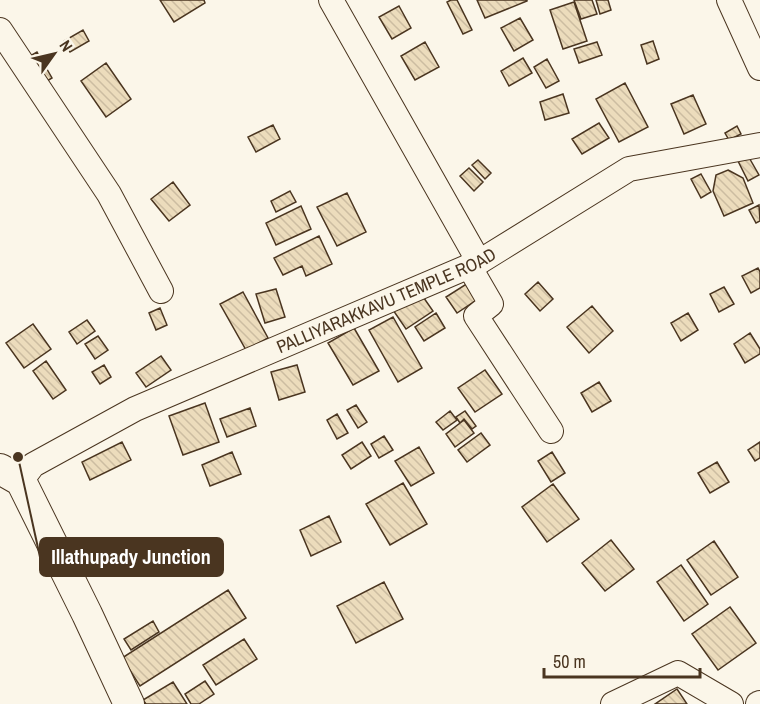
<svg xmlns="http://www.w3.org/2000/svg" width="760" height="704" font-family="'Archivo Narrow',sans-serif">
	<defs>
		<pattern id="building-back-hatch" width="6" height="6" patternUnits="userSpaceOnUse" patternTransform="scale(1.5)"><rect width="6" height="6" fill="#ecdcbc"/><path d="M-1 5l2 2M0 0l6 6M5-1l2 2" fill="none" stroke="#ccbda1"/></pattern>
	</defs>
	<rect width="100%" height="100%" fill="#fbf6e9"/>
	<!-- building -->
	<path fill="url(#building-back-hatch)" stroke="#4a3520" stroke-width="1.5" d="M 160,0 L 204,0 L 205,3 L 174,22 Z
		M 451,0 L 457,0 L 472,30 L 463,34 L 447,2 Z
		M 477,0 L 527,0 L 527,1 L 485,18 Z
		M 574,0 L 592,0 L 597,14 L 581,19 Z
		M 596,0 L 608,0 L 611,10 L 600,14 Z
		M 574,2 L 587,41 L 563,49 L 550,10 Z
		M 399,6 L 411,28 L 392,39 L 379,17 Z
		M 520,18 L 533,40 L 514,51 L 501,28 Z
		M 83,30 L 89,41 L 70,52 L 64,41 Z
		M 653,41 L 659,59 L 647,64 L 641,45 Z
		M 425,42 L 439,67 L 415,80 L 401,56 Z
		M 597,42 L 602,55 L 579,63 L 574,49 Z
		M 37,52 L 52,78 L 39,86 L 23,60 Z
		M 523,58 L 532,73 L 509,86 L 501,71 Z
		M 547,59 L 559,81 L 546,88 L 534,67 Z
		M 106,63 L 131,99 L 106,117 L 81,81 Z
		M 625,83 L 648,127 L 619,142 L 596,99 Z
		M 563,94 L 569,113 L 545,120 L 540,102 Z
		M 693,95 L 706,124 L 684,134 L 671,104 Z
		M 599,123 L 609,138 L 582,154 L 572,139 Z
		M 273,125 L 280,139 L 256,152 L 248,137 Z
		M 737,126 L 741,134 L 729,140 L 725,133 Z
		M 747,154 L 759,175 L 748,181 L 737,159 Z
		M 478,160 L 491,173 L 485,179 L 472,165 Z
		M 469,168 L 483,182 L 474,191 L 460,176 Z
		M 728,170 L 743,178 L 753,203 L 724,216 L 713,191 L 716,175 Z
		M 701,174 L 711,192 L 701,198 L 691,179 Z
		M 173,182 L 190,205 L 169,221 L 151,199 Z
		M 290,191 L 296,202 L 276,212 L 271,201 Z
		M 347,193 L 366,232 L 337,246 L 317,207 Z
		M 759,205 L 760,221 L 756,223 L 749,210 Z
		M 301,206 L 311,229 L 276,245 L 266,223 Z
		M 319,236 L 332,264 L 306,276 L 302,266 L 283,275 L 274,258 Z
		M 758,268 L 760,272 L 760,288 L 751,293 L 742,276 Z
		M 538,282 L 553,299 L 540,311 L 525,294 Z
		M 468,283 L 478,299 L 457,313 L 446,297 Z
		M 724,287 L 734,304 L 719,312 L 710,294 Z
		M 276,289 L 285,317 L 265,323 L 256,294 Z
		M 419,291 L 433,311 L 406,329 L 393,310 Z
		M 243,292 L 268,338 L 246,350 L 220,304 Z
		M 592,306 L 613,331 L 589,353 L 567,327 Z
		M 160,308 L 167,325 L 156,330 L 149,313 Z
		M 436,313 L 445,328 L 424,341 L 415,327 Z
		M 688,313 L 698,330 L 681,341 L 671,323 Z
		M 393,317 L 422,368 L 398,382 L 369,330 Z
		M 87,320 L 95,331 L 77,344 L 69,332 Z
		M 33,324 L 51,349 L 24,368 L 6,343 Z
		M 354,328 L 379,371 L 353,385 L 328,343 Z
		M 750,333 L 760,349 L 760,354 L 745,363 L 734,344 Z
		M 98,336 L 108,350 L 95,359 L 85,344 Z
		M 161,356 L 171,370 L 146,387 L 136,373 Z
		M 46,361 L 66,390 L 53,399 L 33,371 Z
		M 104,365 L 111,377 L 100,384 L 92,372 Z
		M 297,365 L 305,392 L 279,400 L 271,372 Z
		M 485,370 L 502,394 L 475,412 L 458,388 Z
		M 599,382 L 611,401 L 592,412 L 581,393 Z
		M 205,403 L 219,442 L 183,455 L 169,416 Z
		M 356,405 L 367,422 L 358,428 L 347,410 Z
		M 250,408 L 256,426 L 227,437 L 220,419 Z
		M 450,411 L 457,420 L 443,430 L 436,422 Z
		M 465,411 L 476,426 L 472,429 L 464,419 L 460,423 L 456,417 Z
		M 337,414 L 348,433 L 337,439 L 327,420 Z
		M 464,420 L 474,433 L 455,447 L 446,434 Z
		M 481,433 L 490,445 L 467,462 L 458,450 Z
		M 384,436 L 393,450 L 379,458 L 371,444 Z
		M 122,442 L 131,460 L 90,480 L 82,462 Z
		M 362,442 L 371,456 L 351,469 L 342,455 Z
		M 760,442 L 760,458 L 755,461 L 748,450 Z
		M 419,447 L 434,473 L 411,486 L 395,461 Z
		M 232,452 L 241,474 L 210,486 L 202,465 Z
		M 552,452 L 565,473 L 551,482 L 538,461 Z
		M 717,462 L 729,482 L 710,493 L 698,473 Z
		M 403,483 L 427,524 L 390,545 L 366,504 Z
		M 553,484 L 579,519 L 547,542 L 522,507 Z
		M 329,516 L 341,542 L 311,556 L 300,530 Z
		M 611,540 L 634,569 L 605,591 L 582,563 Z
		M 714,541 L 738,577 L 711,595 L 687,560 Z
		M 681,565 L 708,604 L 684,621 L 657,582 Z
		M 384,582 L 403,619 L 356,643 L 337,606 Z
		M 228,590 L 246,618 L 140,686 L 122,658 Z
		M 730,607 L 756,643 L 718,670 L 692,634 Z
		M 153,621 L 159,632 L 131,650 L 124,639 Z
		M 244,639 L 257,659 L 216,685 L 203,665 Z
		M 205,681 L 214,694 L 199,704 L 191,704 L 185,694 Z
		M 173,682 L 187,704 L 146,704 L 143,700 Z
		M 677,689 L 687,704 L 655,704 Z"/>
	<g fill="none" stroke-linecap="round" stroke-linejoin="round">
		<defs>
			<g id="minor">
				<path d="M 331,0 L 479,262"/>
				<path d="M 729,0 L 760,68"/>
				<path d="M 0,30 L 109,194 L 161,291"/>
				<path d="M 469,266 L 491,304 L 476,316 L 551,431"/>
				<path id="s1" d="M 21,481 L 33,465 L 135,409 L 479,262 L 629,169 L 760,145"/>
				<path d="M 613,704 L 678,673 L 731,704"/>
				<path d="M 758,704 L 760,703"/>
			</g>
			<path id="major" d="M 0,469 L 21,481 L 87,614 L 129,704"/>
		</defs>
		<!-- minor casing -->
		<use href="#minor" stroke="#4a3520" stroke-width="26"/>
		<!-- major casing -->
		<use href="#major" stroke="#4a3520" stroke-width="32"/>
		<!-- minor -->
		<use href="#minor" stroke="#fbf6e9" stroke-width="24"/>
		<!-- major -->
		<use href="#major" stroke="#fbf6e9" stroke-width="30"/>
	</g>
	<g text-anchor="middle" stroke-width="4.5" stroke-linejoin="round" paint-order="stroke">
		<!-- street labels -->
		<g font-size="18" fill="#4a3520" stroke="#fbf6e9">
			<text dy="6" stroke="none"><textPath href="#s1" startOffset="410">PALLIYARAKKAVU TEMPLE ROAD</textPath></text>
		</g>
	</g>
	<!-- callouts -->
	<path fill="none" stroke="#4a3520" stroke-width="2" d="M18 457L40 557"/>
	<circle fill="#4a3520" stroke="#fbf6e9" stroke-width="2" cx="18" cy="457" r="6"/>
	<rect fill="#4a3520" stroke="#4a3520" stroke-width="2" x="40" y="538" width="183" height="38" rx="6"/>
	<g font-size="20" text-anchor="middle" font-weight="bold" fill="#fff">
		<text x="131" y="564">Illathupady Junction</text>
	</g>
	<!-- north arrow -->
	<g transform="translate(54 54) rotate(56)" stroke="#fbf6e9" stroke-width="4.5" paint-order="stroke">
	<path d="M0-4.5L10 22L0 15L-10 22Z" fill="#4a3520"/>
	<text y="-9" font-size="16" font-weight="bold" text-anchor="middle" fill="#4a3520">N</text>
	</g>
	<!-- scale -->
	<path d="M544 668v9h156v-9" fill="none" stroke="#4a3520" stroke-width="3"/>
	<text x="553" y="668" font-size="18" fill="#4a3520" stroke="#fbf6e9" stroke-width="4.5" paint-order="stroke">50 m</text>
</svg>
